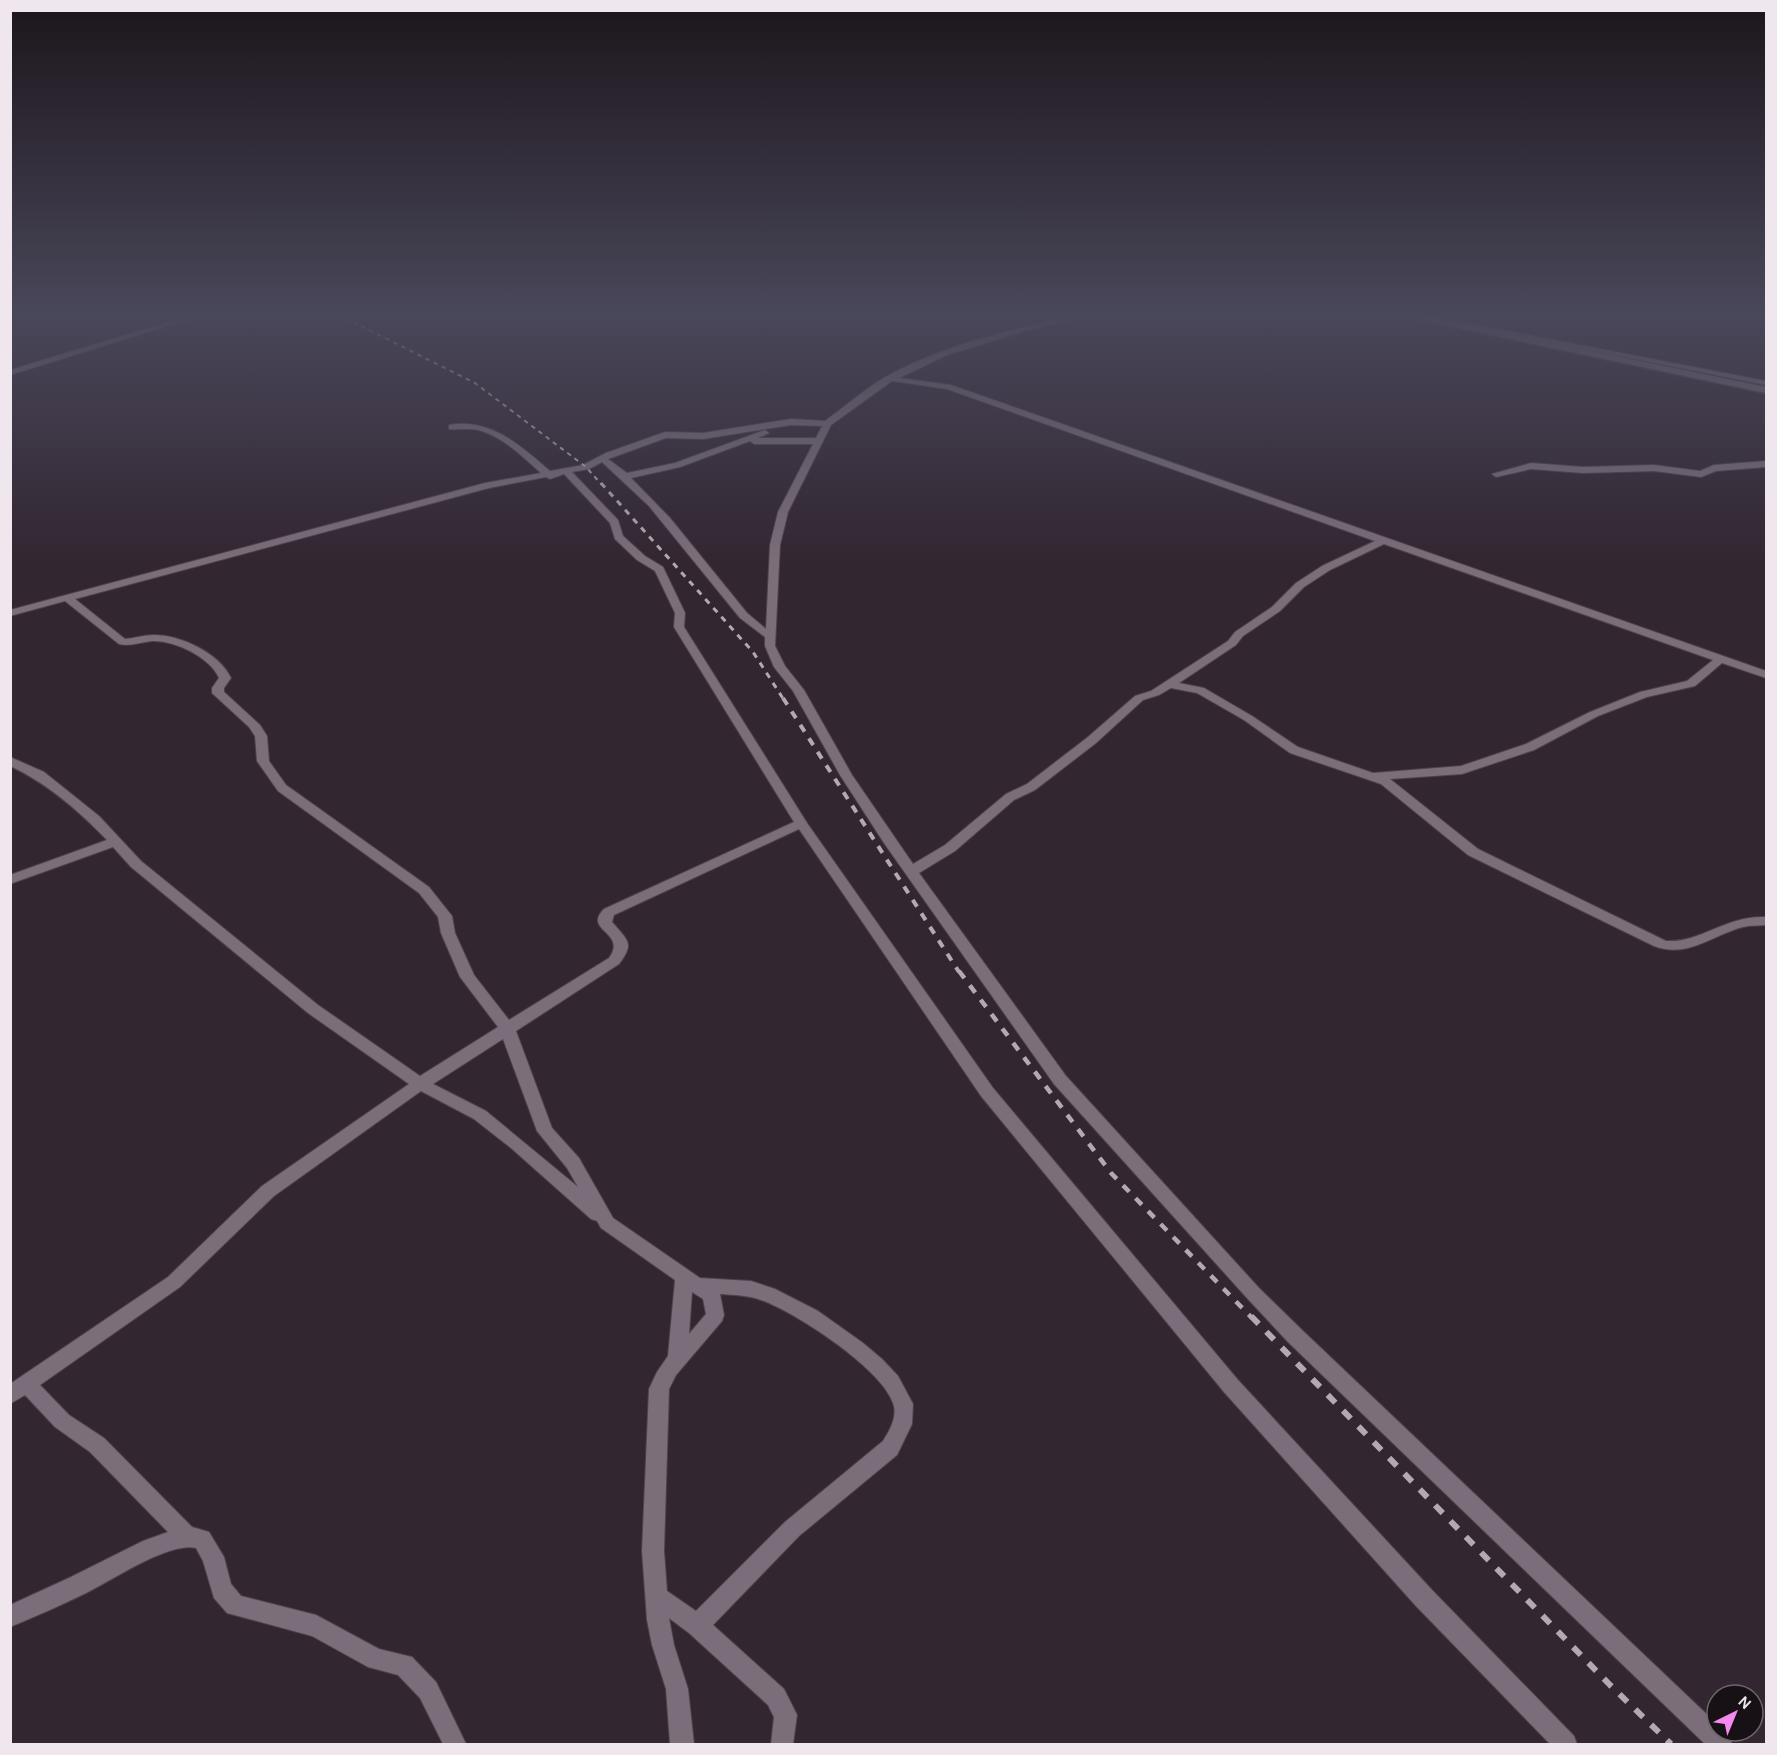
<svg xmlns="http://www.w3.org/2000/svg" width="1777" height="1755" font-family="Karla,sans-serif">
	<rect width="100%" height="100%" fill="#322631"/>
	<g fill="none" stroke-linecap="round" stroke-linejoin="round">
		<defs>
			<path id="street" d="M 195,314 L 206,314 L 10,375 L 10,370 Z
				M 1078,314 L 1091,314 L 1029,330 L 947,355 L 899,378 L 951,385 L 1766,671 L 1766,678 L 1722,663 L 1695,686 L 1647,697 L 1598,716 L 1534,750 L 1462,774 L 1390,779 L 1478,849 L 1666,941 C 1701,943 1726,915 1766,917 L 1766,925 C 1759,926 1751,925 1743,927 C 1712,935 1688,959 1654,946 L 1468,855 L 1381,784 L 1290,753 L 1244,720 L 1197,693 L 1171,688 L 1159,695 L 1143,700 L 1096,743 L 1035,790 L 1014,800 L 955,851 L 919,873 L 1066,1076 L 1259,1288 L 1302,1330 L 1717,1724 L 1717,1731 L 1724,1731 L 1729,1736 L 1732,1744 L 1705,1744 L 1288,1342 L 1247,1298 L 1054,1084 L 884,843 L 840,775 L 793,691 L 774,667 L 765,646 L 765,637 L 740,618 L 649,506 L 602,462 L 589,469 L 572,472 L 618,520 L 623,536 L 645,556 L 663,567 L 685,613 L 684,627 L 807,823 L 993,1088 L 1238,1380 L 1432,1590 L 1574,1736 L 1577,1744 L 1550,1744 L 1416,1606 L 1224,1392 L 981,1096 L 799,829 L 614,915 L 612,922 C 628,941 635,943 619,964 L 516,1031 L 552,1128 L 579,1158 L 613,1218 L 700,1278 L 751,1281 L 775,1289 L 818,1311 L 863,1343 L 882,1359 L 898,1376 L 913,1404 L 912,1424 L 897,1455 L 799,1536 L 713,1625 L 784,1689 L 797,1715 L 793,1744 L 771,1744 L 774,1717 L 768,1705 L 689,1633 L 669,1618 L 674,1645 L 688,1689 L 694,1744 L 670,1744 L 666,1689 L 652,1645 L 647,1620 L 642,1551 L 649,1389 L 657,1372 L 668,1356 L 675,1280 L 601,1228 L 597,1221 L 591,1219 L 511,1148 L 474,1119 L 421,1091 L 274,1196 L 180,1287 L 40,1385 L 69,1415 L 104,1438 L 192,1527 L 209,1532 L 224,1557 L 231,1584 L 241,1596 L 316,1615 L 379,1649 L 412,1657 L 436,1682 L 466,1744 L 443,1744 L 420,1698 L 398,1675 L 368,1667 L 312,1636 L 227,1613 L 214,1598 L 203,1561 L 196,1548 C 168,1542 113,1580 86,1593 C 62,1605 36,1616 10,1627 L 10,1605 L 71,1577 L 143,1541 L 168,1532 L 90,1452 L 55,1427 L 25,1395 L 10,1404 L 10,1384 L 168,1277 L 262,1186 L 409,1084 L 308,1013 L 131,867 L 113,847 L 10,884 L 10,875 L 107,840 C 79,811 47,783 10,766 L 10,757 L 44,772 L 99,816 L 141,861 L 318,1005 L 420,1076 L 498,1027 L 460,977 L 441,933 L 438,917 L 419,893 L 278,791 L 257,761 L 255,736 L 249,727 L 212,693 L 212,688 L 219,678 C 210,657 174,640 152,641 C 141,642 130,647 119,644 L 65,601 L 10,616 L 10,610 L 485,483 L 541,473 C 522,456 502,436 478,430 C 468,428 459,430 449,429 L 449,425 C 490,417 521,446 550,471 L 583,465 L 606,453 L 665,432 L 703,433 L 791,419 L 825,421 C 842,409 859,394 877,382 C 937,346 1010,330 1078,314 ZM 892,381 L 947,389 L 1375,541 L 1322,566 L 1296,583 L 1272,607 L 1235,632 L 1228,641 L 1151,691 L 1135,696 L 1088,737 L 1027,784 L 1006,794 L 945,845 L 913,864 L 852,775 L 804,690 L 785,666 L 775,646 L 780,545 L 788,512 L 831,425 ZM 791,425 L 822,426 L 816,438 L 758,438 L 769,433 L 765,430 L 675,463 L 627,473 L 608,459 L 666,438 L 703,439 ZM 750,441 L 754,444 L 813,444 L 778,512 L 770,545 L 766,629 L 747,613 L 670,518 L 631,478 L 680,467 ZM 564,474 L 610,523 L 615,539 L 637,560 L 655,571 L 675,613 L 674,627 L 794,822 L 604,909 C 582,931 628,932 609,958 L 509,1020 L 474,975 L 455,933 L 452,916 L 429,887 L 286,785 L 269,761 L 267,736 L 260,725 L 224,692 L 224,688 L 231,678 C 219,653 181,635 154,635 C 144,635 135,638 125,639 L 75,599 L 489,488 L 546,477 L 550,479 ZM 1384,544 L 1713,660 L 1687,681 L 1640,692 L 1590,712 L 1526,744 L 1461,766 L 1373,773 L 1298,747 L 1252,716 L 1204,688 L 1179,683 L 1236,645 L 1243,636 L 1280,611 L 1304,587 L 1330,570 ZM 503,1039 L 537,1131 L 567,1168 L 578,1187 L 486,1111 L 433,1084 ZM 692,1292 L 703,1299 L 706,1314 L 689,1334 ZM 720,1294 C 734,1295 747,1295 761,1300 C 795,1312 881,1368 893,1403 C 898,1416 890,1430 883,1441 L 785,1522 L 696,1611 L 667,1591 L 664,1551 L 669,1389 L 676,1375 L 722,1321 L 724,1315 Z
				M 1421,314 L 1766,381 L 1766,385 L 1410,315 Z
				M 1766,461 L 1766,467 L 1716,471 L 1701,477 L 1654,471 L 1583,473 L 1531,469 L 1496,477 L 1492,474 L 1531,463 L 1583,467 L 1654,465 L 1700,471 L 1714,465 Z"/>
			<path id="secondary" d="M 1392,314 L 1412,314 L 1766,387 L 1766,393 Z"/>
		</defs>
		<!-- street casing -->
		<use href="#street" stroke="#4d434c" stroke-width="2"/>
		<!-- secondary casing -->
		<use href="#secondary" stroke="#4d434c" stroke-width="3"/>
		<!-- street -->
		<use href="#street" fill="#7b6d79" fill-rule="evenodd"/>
		<!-- secondary -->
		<use href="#secondary" fill="#7b6d79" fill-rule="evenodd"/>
		<!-- rail-far4 -->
		<path stroke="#b3a9b2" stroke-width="2" stroke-dasharray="4.5 4.5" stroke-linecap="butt" d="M 337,314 L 475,383 L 586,467 L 602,485"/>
		<!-- rail-far3 -->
		<path stroke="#b3a9b2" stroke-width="3" stroke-dasharray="6 6" stroke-linecap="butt" d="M 601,483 L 753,652 L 784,700"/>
		<!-- rail-far2 -->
		<path stroke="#b3a9b2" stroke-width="4" stroke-dasharray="8 8" stroke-linecap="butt" d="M 783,698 L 959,972"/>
		<!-- rail-far1 -->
		<path stroke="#b3a9b2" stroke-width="4.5" stroke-dasharray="9 9" stroke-linecap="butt" d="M 959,971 L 1111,1173 L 1252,1318"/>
		<!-- rail -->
		<path stroke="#b3a9b2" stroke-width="6" stroke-dasharray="11 11" stroke-linecap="butt" d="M 1251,1316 L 1610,1685 L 1671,1744"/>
	</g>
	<!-- sky -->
	<linearGradient id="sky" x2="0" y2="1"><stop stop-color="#1c151b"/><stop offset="0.56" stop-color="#49475a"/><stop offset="1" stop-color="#49475a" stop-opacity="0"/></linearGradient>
	<rect width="1777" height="560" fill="url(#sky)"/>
	<!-- border -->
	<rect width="1777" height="1755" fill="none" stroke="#efe6ee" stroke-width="24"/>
	<!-- north arrow -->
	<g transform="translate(1735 1713) rotate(43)"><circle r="28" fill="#171116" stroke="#6d666c" stroke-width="1.5"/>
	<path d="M0-4.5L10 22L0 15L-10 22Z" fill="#f489f0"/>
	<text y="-9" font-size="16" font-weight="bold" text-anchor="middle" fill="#efe6ee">N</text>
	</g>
</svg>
